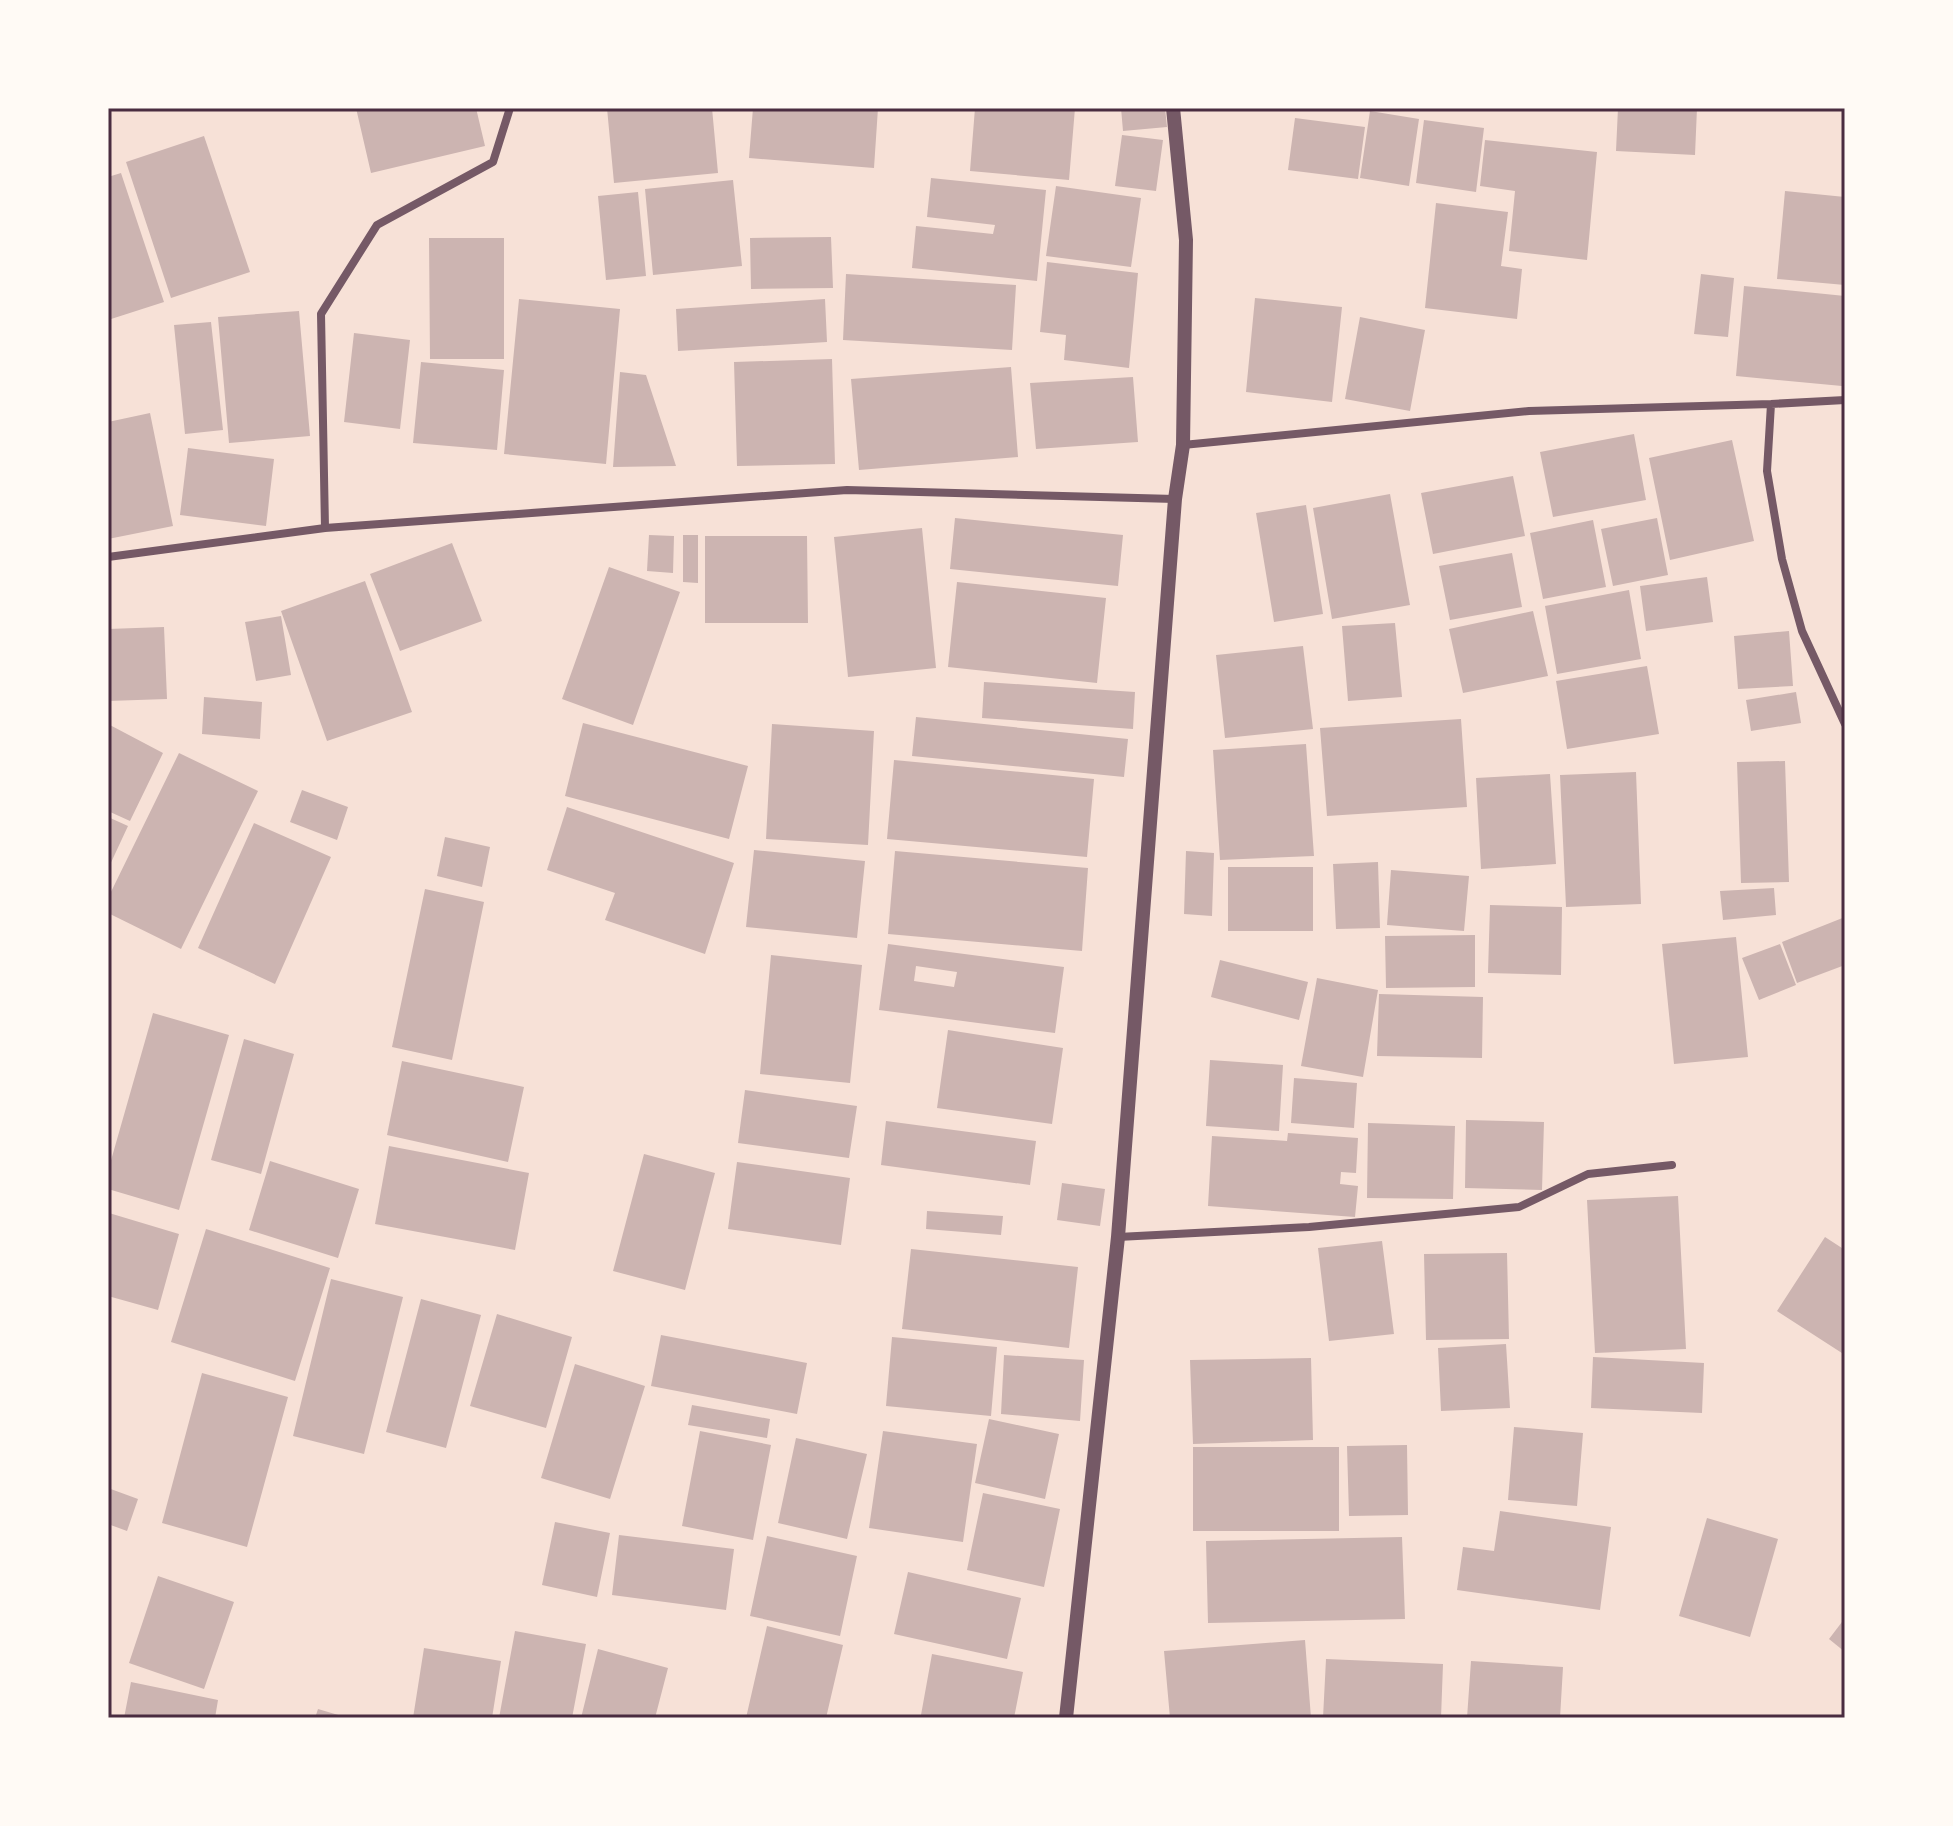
<svg xmlns="http://www.w3.org/2000/svg" width="1953" height="1826" font-family="'Titillium Web',sans-serif">
	<rect width="100%" height="100%" fill="#f7e1d7"/>
	<!-- building -->
	<path fill="#ccb4b1" fill-rule="evenodd" d="M 356,108 L 476,108 L 485,146 L 371,173 Z
		M 607,108 L 712,108 L 718,173 L 614,183 Z
		M 753,108 L 878,108 L 874,168 L 749,158 Z
		M 975,108 L 1075,108 L 1069,180 L 970,171 Z
		M 1121,108 L 1165,108 L 1167,127 L 1123,131 Z
		M 1618,108 L 1697,108 L 1695,155 L 1616,151 Z
		M 1370,111 L 1419,119 L 1409,186 L 1360,178 Z
		M 1295,118 L 1365,127 L 1358,179 L 1288,170 Z
		M 1424,120 L 1484,128 L 1476,192 L 1416,183 Z
		M 1122,135 L 1163,140 L 1156,191 L 1115,186 Z
		M 204,136 L 250,272 L 171,298 L 126,162 Z
		M 1485,140 L 1597,152 L 1587,260 L 1509,251 L 1515,191 L 1480,186 Z
		M 121,173 L 164,302 L 108,320 L 108,177 Z
		M 931,178 L 1046,190 L 1037,281 L 912,268 L 916,226 L 993,234 L 995,225 L 927,217 Z
		M 733,180 L 742,266 L 653,275 L 645,189 Z
		M 1056,186 L 1141,198 L 1131,267 L 1046,256 Z
		M 1785,191 L 1845,197 L 1845,285 L 1777,279 Z
		M 638,192 L 646,276 L 606,280 L 598,196 Z
		M 1436,203 L 1508,212 L 1501,266 L 1522,269 L 1517,319 L 1425,308 Z
		M 831,237 L 833,288 L 751,289 L 750,238 Z
		M 429,238 L 504,238 L 504,359 L 430,359 Z
		M 1047,262 L 1138,273 L 1129,368 L 1064,360 L 1066,335 L 1040,332 Z
		M 846,274 L 1016,285 L 1012,350 L 843,340 Z
		M 1701,274 L 1734,278 L 1728,337 L 1694,334 Z
		M 1744,286 L 1845,296 L 1845,353 L 1842,386 L 1736,376 Z
		M 1255,298 L 1342,307 L 1332,402 L 1246,392 Z
		M 519,299 L 620,309 L 606,464 L 504,454 Z
		M 825,299 L 827,342 L 678,351 L 676,309 Z
		M 299,311 L 310,436 L 229,443 L 218,317 Z
		M 1360,317 L 1425,330 L 1410,411 L 1345,399 Z
		M 211,322 L 223,430 L 185,434 L 174,325 Z
		M 354,333 L 410,340 L 400,429 L 344,422 Z
		M 832,359 L 835,464 L 737,466 L 734,362 Z
		M 421,362 L 504,370 L 497,450 L 413,443 Z
		M 1011,367 L 1018,457 L 859,470 L 851,379 Z
		M 620,372 L 646,375 L 676,466 L 613,467 Z
		M 1133,377 L 1138,442 L 1036,449 L 1030,383 Z
		M 150,413 L 173,526 L 108,539 L 108,422 Z
		M 1634,434 L 1646,500 L 1553,517 L 1540,452 Z
		M 1732,440 L 1754,541 L 1670,560 L 1649,458 Z
		M 188,448 L 274,459 L 266,526 L 180,515 Z
		M 1513,476 L 1525,536 L 1433,554 L 1421,493 Z
		M 1390,494 L 1410,605 L 1332,619 L 1313,508 Z
		M 1306,505 L 1323,614 L 1274,622 L 1256,513 Z
		M 955,518 L 1123,535 L 1118,586 L 950,569 Z
		M 1657,518 L 1668,575 L 1613,586 L 1601,529 Z
		M 1593,520 L 1606,587 L 1543,599 L 1530,533 Z
		M 922,528 L 936,668 L 848,677 L 834,537 Z
		M 649,535 L 674,536 L 673,573 L 647,571 Z
		M 683,535 L 698,535 L 698,583 L 683,582 Z
		M 705,536 L 807,536 L 808,623 L 705,623 Z
		M 452,543 L 482,621 L 400,651 L 370,574 Z
		M 1512,553 L 1522,607 L 1450,620 L 1439,566 Z
		M 609,567 L 680,592 L 633,725 L 562,699 Z
		M 1707,577 L 1713,622 L 1646,631 L 1640,586 Z
		M 365,581 L 412,712 L 327,741 L 281,611 Z
		M 957,582 L 1106,598 L 1097,683 L 948,667 Z
		M 1629,590 L 1641,659 L 1557,674 L 1545,606 Z
		M 1533,611 L 1548,676 L 1463,693 L 1449,629 Z
		M 281,616 L 291,675 L 256,681 L 245,622 Z
		M 1395,623 L 1402,697 L 1348,701 L 1342,626 Z
		M 164,627 L 167,699 L 108,701 L 108,629 Z
		M 1789,631 L 1793,686 L 1738,689 L 1734,636 Z
		M 1303,646 L 1313,729 L 1225,738 L 1216,655 Z
		M 1647,666 L 1659,734 L 1567,749 L 1556,681 Z
		M 984,682 L 1135,692 L 1133,729 L 982,718 Z
		M 1796,692 L 1801,723 L 1751,731 L 1746,700 Z
		M 204,697 L 262,702 L 260,739 L 202,734 Z
		M 916,717 L 1128,739 L 1124,777 L 912,756 Z
		M 1461,719 L 1467,807 L 1327,816 L 1320,728 Z
		M 583,723 L 748,766 L 729,839 L 565,796 Z
		M 108,724 L 163,753 L 130,821 L 108,811 Z
		M 772,724 L 874,731 L 868,845 L 766,839 Z
		M 1306,744 L 1314,856 L 1220,860 L 1213,750 Z
		M 179,753 L 258,791 L 181,949 L 108,913 L 108,898 Z
		M 894,760 L 1094,779 L 1087,857 L 887,839 Z
		M 1785,761 L 1789,882 L 1741,883 L 1737,762 Z
		M 1636,772 L 1641,904 L 1566,907 L 1560,775 Z
		M 1550,774 L 1556,864 L 1481,869 L 1476,778 Z
		M 302,790 L 348,807 L 337,840 L 290,822 Z
		M 567,807 L 734,863 L 705,954 L 605,920 L 615,893 L 547,870 Z
		M 108,817 L 128,826 L 108,869 Z
		M 254,823 L 331,857 L 275,984 L 198,948 Z
		M 445,837 L 490,847 L 482,887 L 437,876 Z
		M 754,850 L 865,861 L 857,938 L 746,927 Z
		M 895,851 L 1088,868 L 1082,951 L 888,934 Z
		M 1186,851 L 1214,853 L 1212,916 L 1184,914 Z
		M 1378,862 L 1380,928 L 1336,929 L 1333,864 Z
		M 1228,867 L 1313,867 L 1313,931 L 1228,931 Z
		M 1391,870 L 1469,876 L 1464,931 L 1387,925 Z
		M 1774,888 L 1776,915 L 1723,920 L 1720,891 Z
		M 425,889 L 484,902 L 452,1060 L 392,1047 Z
		M 1490,905 L 1562,907 L 1561,975 L 1488,973 Z
		M 1845,917 L 1845,965 L 1797,983 L 1782,942 Z
		M 1475,935 L 1475,987 L 1386,988 L 1385,936 Z
		M 1736,937 L 1748,1057 L 1674,1064 L 1662,944 Z
		M 888,944 L 1064,967 L 1055,1033 L 879,1010 ZM 916,966 L 957,972 L 954,987 L 914,981 Z
		M 1780,944 L 1796,985 L 1759,1000 L 1742,958 Z
		M 771,955 L 862,965 L 850,1083 L 760,1074 Z
		M 1220,960 L 1308,982 L 1299,1020 L 1211,997 Z
		M 1317,978 L 1378,990 L 1363,1077 L 1301,1066 Z
		M 1379,994 L 1483,997 L 1482,1058 L 1377,1056 Z
		M 153,1013 L 229,1035 L 179,1210 L 108,1189 L 108,1171 Z
		M 948,1030 L 1063,1048 L 1052,1124 L 937,1108 Z
		M 244,1039 L 294,1054 L 261,1174 L 211,1160 Z
		M 1210,1060 L 1283,1065 L 1279,1131 L 1206,1126 Z
		M 402,1061 L 524,1087 L 508,1162 L 387,1135 Z
		M 1294,1078 L 1357,1083 L 1354,1128 L 1291,1123 Z
		M 745,1090 L 857,1106 L 849,1158 L 738,1143 Z
		M 1466,1120 L 1544,1122 L 1542,1190 L 1465,1188 Z
		M 886,1121 L 1036,1141 L 1030,1185 L 881,1165 Z
		M 1368,1123 L 1455,1126 L 1453,1199 L 1367,1198 Z
		M 1288,1133 L 1358,1138 L 1356,1173 L 1341,1172 L 1340,1184 L 1358,1186 L 1355,1217 L 1208,1206 L 1212,1136 L 1287,1141 Z
		M 389,1146 L 529,1173 L 515,1250 L 375,1224 Z
		M 644,1154 L 715,1173 L 685,1290 L 613,1271 Z
		M 270,1161 L 359,1189 L 338,1258 L 249,1230 Z
		M 737,1162 L 850,1178 L 841,1245 L 728,1229 Z
		M 1062,1183 L 1105,1189 L 1100,1226 L 1057,1220 Z
		M 1678,1196 L 1686,1349 L 1595,1353 L 1587,1200 Z
		M 927,1211 L 1003,1216 L 1001,1235 L 926,1229 Z
		M 109,1213 L 179,1234 L 158,1310 L 108,1296 Z
		M 206,1229 L 330,1268 L 295,1381 L 171,1342 Z
		M 1825,1237 L 1845,1250 L 1845,1355 L 1777,1311 Z
		M 1382,1241 L 1394,1334 L 1329,1341 L 1318,1248 Z
		M 911,1249 L 1078,1267 L 1069,1348 L 902,1329 Z
		M 1507,1253 L 1509,1339 L 1426,1340 L 1424,1254 Z
		M 331,1279 L 403,1297 L 364,1454 L 293,1436 Z
		M 421,1299 L 481,1315 L 446,1448 L 386,1432 Z
		M 497,1314 L 572,1337 L 546,1428 L 470,1406 Z
		M 661,1335 L 807,1363 L 797,1414 L 651,1386 Z
		M 892,1337 L 997,1347 L 991,1416 L 886,1406 Z
		M 1506,1344 L 1510,1408 L 1441,1411 L 1438,1348 Z
		M 1004,1355 L 1084,1360 L 1080,1421 L 1001,1414 Z
		M 1593,1357 L 1704,1363 L 1702,1413 L 1591,1408 Z
		M 1311,1358 L 1313,1440 L 1193,1444 L 1190,1360 Z
		M 575,1364 L 645,1386 L 610,1499 L 541,1478 Z
		M 202,1373 L 288,1397 L 247,1547 L 162,1523 Z
		M 692,1405 L 770,1419 L 767,1438 L 688,1425 Z
		M 989,1419 L 1059,1434 L 1045,1499 L 975,1483 Z
		M 1514,1427 L 1583,1433 L 1577,1506 L 1508,1500 Z
		M 700,1431 L 771,1445 L 753,1540 L 682,1526 Z
		M 883,1431 L 977,1444 L 963,1542 L 869,1528 Z
		M 796,1438 L 867,1454 L 847,1539 L 778,1523 Z
		M 1407,1445 L 1408,1515 L 1349,1516 L 1347,1446 Z
		M 1193,1447 L 1339,1447 L 1339,1531 L 1193,1531 Z
		M 108,1488 L 138,1499 L 127,1531 L 108,1524 Z
		M 983,1493 L 1060,1509 L 1044,1587 L 967,1570 Z
		M 1500,1511 L 1611,1527 L 1600,1610 L 1457,1590 L 1463,1547 L 1494,1551 Z
		M 1707,1518 L 1778,1539 L 1750,1637 L 1679,1616 Z
		M 555,1522 L 610,1533 L 597,1597 L 542,1585 Z
		M 619,1535 L 734,1549 L 726,1610 L 612,1595 Z
		M 767,1536 L 857,1556 L 840,1636 L 750,1616 Z
		M 1402,1537 L 1405,1619 L 1208,1623 L 1206,1541 Z
		M 908,1572 L 1021,1598 L 1007,1659 L 894,1634 Z
		M 158,1576 L 234,1602 L 204,1689 L 129,1663 Z
		M 1845,1618 L 1845,1652 L 1829,1639 Z
		M 767,1626 L 843,1645 L 826,1718 L 746,1718 Z
		M 515,1631 L 586,1644 L 572,1718 L 499,1718 Z
		M 1305,1640 L 1311,1718 L 1170,1718 L 1164,1651 Z
		M 424,1648 L 501,1661 L 492,1718 L 413,1718 Z
		M 598,1649 L 668,1668 L 655,1718 L 581,1718 Z
		M 932,1654 L 1023,1672 L 1014,1718 L 937,1718 L 921,1715 Z
		M 1326,1659 L 1443,1664 L 1441,1718 L 1323,1718 Z
		M 1471,1661 L 1563,1667 L 1560,1718 L 1467,1718 Z
		M 131,1682 L 218,1700 L 215,1718 L 124,1718 Z
		M 318,1709 L 345,1717 L 345,1718 L 315,1718 Z"/>
	<g fill="none" stroke-linecap="round" stroke-linejoin="round">
		<!-- minor -->
		<path stroke="#755966" stroke-width="8" d="M 1771,404 L 1767,471 L 1782,559 L 1802,631 L 1845,724
			M 1183,445 L 1529,411 L 1771,404 L 1845,400
			M 325,528 L 321,314 L 377,225 L 493,162 L 510,108
			M 108,557 L 325,528 L 847,490 L 1175,499
			M 1118,1237 L 1309,1227 L 1519,1207 L 1588,1174 L 1672,1165"/>
		<!-- tertiary -->
		<path stroke="#755966" stroke-width="14" d="M 1066,1718 L 1118,1237 L 1175,499 L 1183,445 L 1186,240 L 1173,108"/>
	</g>
	<!-- border -->
	<rect width="1953" height="1826" fill="none" stroke="#fffaf5" stroke-width="220"/>
	<rect x="110" y="110" width="1733" height="1606" fill="none" stroke="#4a2c40" stroke-width="3"/>
</svg>
